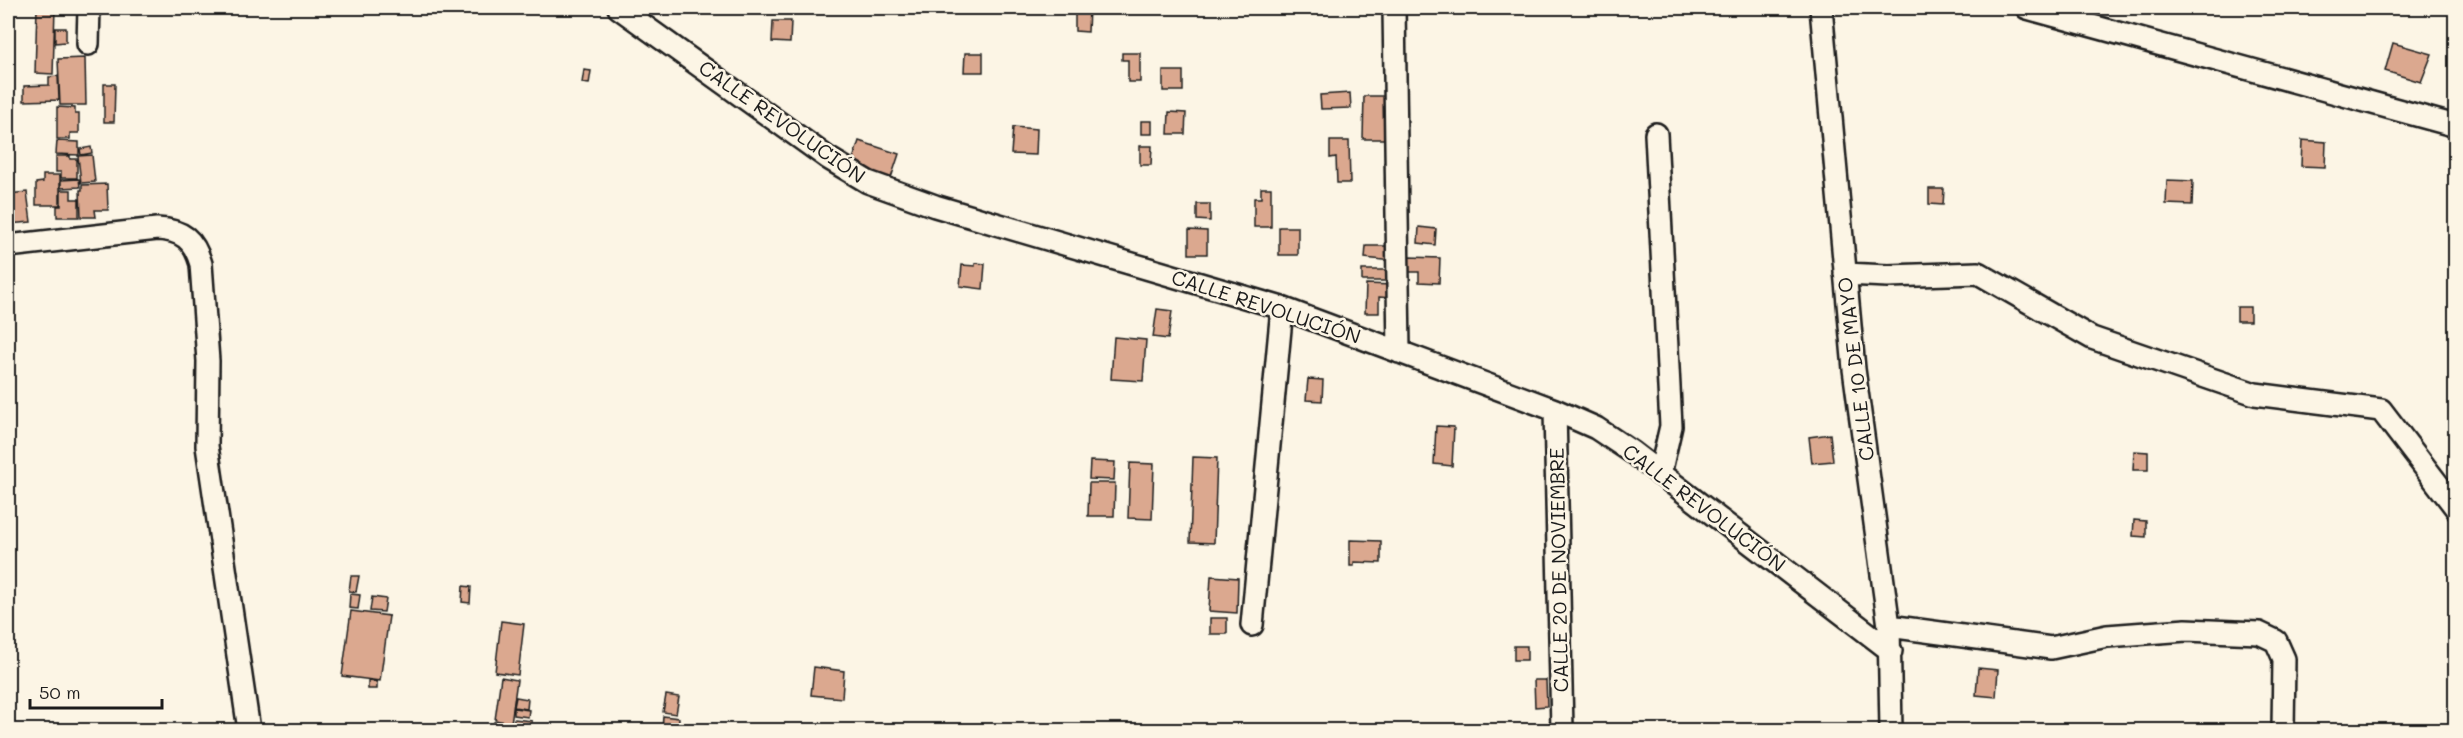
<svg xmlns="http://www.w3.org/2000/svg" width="2463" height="738" font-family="Mali,sans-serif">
	<rect width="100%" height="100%" fill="#fcf5e5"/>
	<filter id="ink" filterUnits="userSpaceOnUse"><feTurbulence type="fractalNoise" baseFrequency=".0167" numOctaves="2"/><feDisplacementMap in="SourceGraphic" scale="12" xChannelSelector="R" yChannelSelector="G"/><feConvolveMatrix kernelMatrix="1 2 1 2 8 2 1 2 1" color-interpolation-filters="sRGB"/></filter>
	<g filter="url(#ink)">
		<!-- building -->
		<path fill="#dba88f" stroke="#1c1c1c" stroke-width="1.5" d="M 37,8 L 55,8 L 53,74 L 35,73 Z
			M 1001,8 L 1019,8 L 1019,12 L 1001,12 Z
			M 1075,8 L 1089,8 L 1088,32 L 1075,31 Z
			M 773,21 L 791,21 L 790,43 L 772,42 Z
			M 55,28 L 66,28 L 66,42 L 55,43 Z
			M 2393,43 L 2432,54 L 2421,82 L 2385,71 Z
			M 965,53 L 983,53 L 983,72 L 964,72 Z
			M 1122,53 L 1140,53 L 1140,82 L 1128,82 L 1128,60 L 1122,60 Z
			M 85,58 L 86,105 L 60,105 L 58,59 Z
			M 584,70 L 591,71 L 589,84 L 582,83 Z
			M 1163,71 L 1183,71 L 1183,91 L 1163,91 Z
			M 58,76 L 59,100 L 24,101 L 24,86 L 49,85 L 49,77 Z
			M 104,84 L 115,84 L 114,122 L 104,122 Z
			M 1350,93 L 1351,108 L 1321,109 L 1320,95 Z
			M 1364,96 L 1393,96 L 1393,139 L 1363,139 Z
			M 57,107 L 75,108 L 75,114 L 79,114 L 79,133 L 70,133 L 70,139 L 57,139 Z
			M 1169,112 L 1186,113 L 1185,134 L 1168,134 Z
			M 1141,121 L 1152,121 L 1152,134 L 1141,134 Z
			M 1013,127 L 1037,129 L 1036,155 L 1011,154 Z
			M 2302,140 L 2326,142 L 2325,167 L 2301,166 Z
			M 57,141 L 79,142 L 79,155 L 56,154 Z
			M 859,141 L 899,154 L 891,178 L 851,165 Z
			M 1330,141 L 1349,141 L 1350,183 L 1337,183 L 1336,157 L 1330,158 Z
			M 1140,146 L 1152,146 L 1151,165 L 1140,165 Z
			M 91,147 L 92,153 L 81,155 L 80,149 Z
			M 92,155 L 95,182 L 81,183 L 78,156 Z
			M 56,156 L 70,156 L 70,159 L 77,159 L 77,178 L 61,178 L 61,172 L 56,172 Z
			M 43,175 L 60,175 L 60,205 L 36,205 L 36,183 L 43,182 Z
			M 79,179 L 80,187 L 61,188 L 61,180 Z
			M 2167,180 L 2193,181 L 2192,205 L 2166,204 Z
			M 107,184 L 108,210 L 95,210 L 96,217 L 81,217 L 80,190 L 82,190 L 82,185 Z
			M 1261,188 L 1271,188 L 1271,227 L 1254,227 L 1254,198 L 1261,198 Z
			M 1929,189 L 1944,189 L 1943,205 L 1929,204 Z
			M 61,190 L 71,190 L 71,199 L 79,199 L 79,217 L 57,217 L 57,206 L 61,206 Z
			M 27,192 L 31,222 L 8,224 L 8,194 Z
			M 1197,204 L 1210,204 L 1210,221 L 1197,220 Z
			M 1279,227 L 1298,227 L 1298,255 L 1279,255 Z
			M 1419,227 L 1436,229 L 1435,245 L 1418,243 Z
			M 1189,230 L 1207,231 L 1207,254 L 1189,254 Z
			M 1366,246 L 1392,246 L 1392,261 L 1365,258 Z
			M 1408,257 L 1440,258 L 1439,283 L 1419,282 L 1419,272 L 1408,272 Z
			M 975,263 L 985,264 L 983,289 L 960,286 L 962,265 L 975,266 Z
			M 1362,270 L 1391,270 L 1391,281 L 1362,281 Z
			M 1366,284 L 1393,285 L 1393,298 L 1379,297 L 1379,313 L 1365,313 Z
			M 2237,307 L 2250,307 L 2250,321 L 2237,321 Z
			M 1157,309 L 1172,311 L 1168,339 L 1153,337 Z
			M 1114,337 L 1146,340 L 1143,381 L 1111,379 Z
			M 1308,379 L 1323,380 L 1322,401 L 1306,400 Z
			M 1436,426 L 1454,427 L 1452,466 L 1434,464 Z
			M 1830,434 L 1833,461 L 1812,463 L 1809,437 Z
			M 2134,451 L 2148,452 L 2148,470 L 2133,470 Z
			M 1193,457 L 1217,458 L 1214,543 L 1190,542 Z
			M 1090,461 L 1115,462 L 1114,480 L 1089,479 Z
			M 1130,463 L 1154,464 L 1152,519 L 1128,518 Z
			M 1089,483 L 1115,483 L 1114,516 L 1088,516 Z
			M 2134,520 L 2146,521 L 2146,537 L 2133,536 Z
			M 1350,540 L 1381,541 L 1381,563 L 1354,562 L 1354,566 L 1350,566 Z
			M 351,576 L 359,576 L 356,592 L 349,591 Z
			M 1211,576 L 1238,578 L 1237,613 L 1209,611 Z
			M 463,586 L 471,587 L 470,603 L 462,602 Z
			M 350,594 L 360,595 L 358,609 L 349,608 Z
			M 372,597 L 386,599 L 384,612 L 370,611 Z
			M 351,611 L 389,616 L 380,681 L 342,676 Z
			M 1210,618 L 1227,618 L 1227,634 L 1210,634 Z
			M 501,621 L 524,624 L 518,675 L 495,672 Z
			M 1514,646 L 1527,646 L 1527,660 L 1514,660 Z
			M 814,667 L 844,671 L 842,698 L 811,695 Z
			M 1978,668 L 1998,670 L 1996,697 L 1976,695 Z
			M 501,677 L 517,680 L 511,723 L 495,720 Z
			M 1534,680 L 1546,680 L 1547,706 L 1535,707 Z
			M 368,681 L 377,682 L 377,689 L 368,689 Z
			M 666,695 L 679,697 L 676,714 L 663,712 Z
			M 516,697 L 528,699 L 527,709 L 514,707 Z
			M 514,708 L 529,710 L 528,717 L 514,715 Z
			M 663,716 L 679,718 L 678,730 L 662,730 Z
			M 514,719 L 532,721 L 531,730 L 513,730 Z
			M 494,722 L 509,724 L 508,730 L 493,730 Z"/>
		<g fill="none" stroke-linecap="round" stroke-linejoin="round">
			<defs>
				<path id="minor" d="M 619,8 L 828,158 L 868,182 L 935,206 L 1282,308 L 1555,410 L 1596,428 L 1632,452 L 1891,651
					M 1394,8 L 1399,352
					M 1821,8 L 1854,369 L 1889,626 L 1891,730
					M 2027,8 L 2456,126
					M 88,44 L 89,8
					M 1656,134 L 1671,426 L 1660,474
					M 8,246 L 157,229 C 183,230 194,240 201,264 L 208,361 L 207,446 L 249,730
					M 1845,274 L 1888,276 L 1978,273 L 2092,338 L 2255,394 L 2381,410 L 2456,508
					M 1555,410 L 1562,730
					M 1252,625 L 1282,308
					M 1889,626 L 2051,648 L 2107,636 L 2186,630 L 2259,633 L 2276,641 L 2284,659 L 2283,730"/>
			</defs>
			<!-- minor casing -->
			<use href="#minor" stroke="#1c1c1c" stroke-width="26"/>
			<!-- minor -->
			<use href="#minor" stroke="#fcf5e5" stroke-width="21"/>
		</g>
	</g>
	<g text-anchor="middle" stroke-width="5" stroke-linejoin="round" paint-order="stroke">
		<!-- street labels -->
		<g font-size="20" fill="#1c1c1c" stroke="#fcf5e5">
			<text transform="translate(782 122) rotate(35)" y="7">CALLE REVOLUCIÓN</text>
			<text transform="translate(1266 307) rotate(18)" y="7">CALLE REVOLUCIÓN</text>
			<text transform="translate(1856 369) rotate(-97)" y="7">CALLE 10 DE MAYO</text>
			<text transform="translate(1704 508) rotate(37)" y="7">CALLE REVOLUCIÓN</text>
			<text transform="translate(1559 570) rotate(-91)" y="7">CALLE 20 DE NOVIEMBRE</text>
		</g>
	</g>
	<!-- margin -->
	<rect width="2463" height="738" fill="none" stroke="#fcf5e5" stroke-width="30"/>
	<rect x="15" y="15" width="2433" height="708" fill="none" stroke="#1c1c1c" stroke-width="2" filter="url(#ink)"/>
	<!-- scale -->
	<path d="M30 699v9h132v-9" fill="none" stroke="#1c1c1c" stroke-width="3"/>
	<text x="39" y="699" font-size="18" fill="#1c1c1c" stroke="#fcf5e5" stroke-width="4.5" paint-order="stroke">50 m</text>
</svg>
